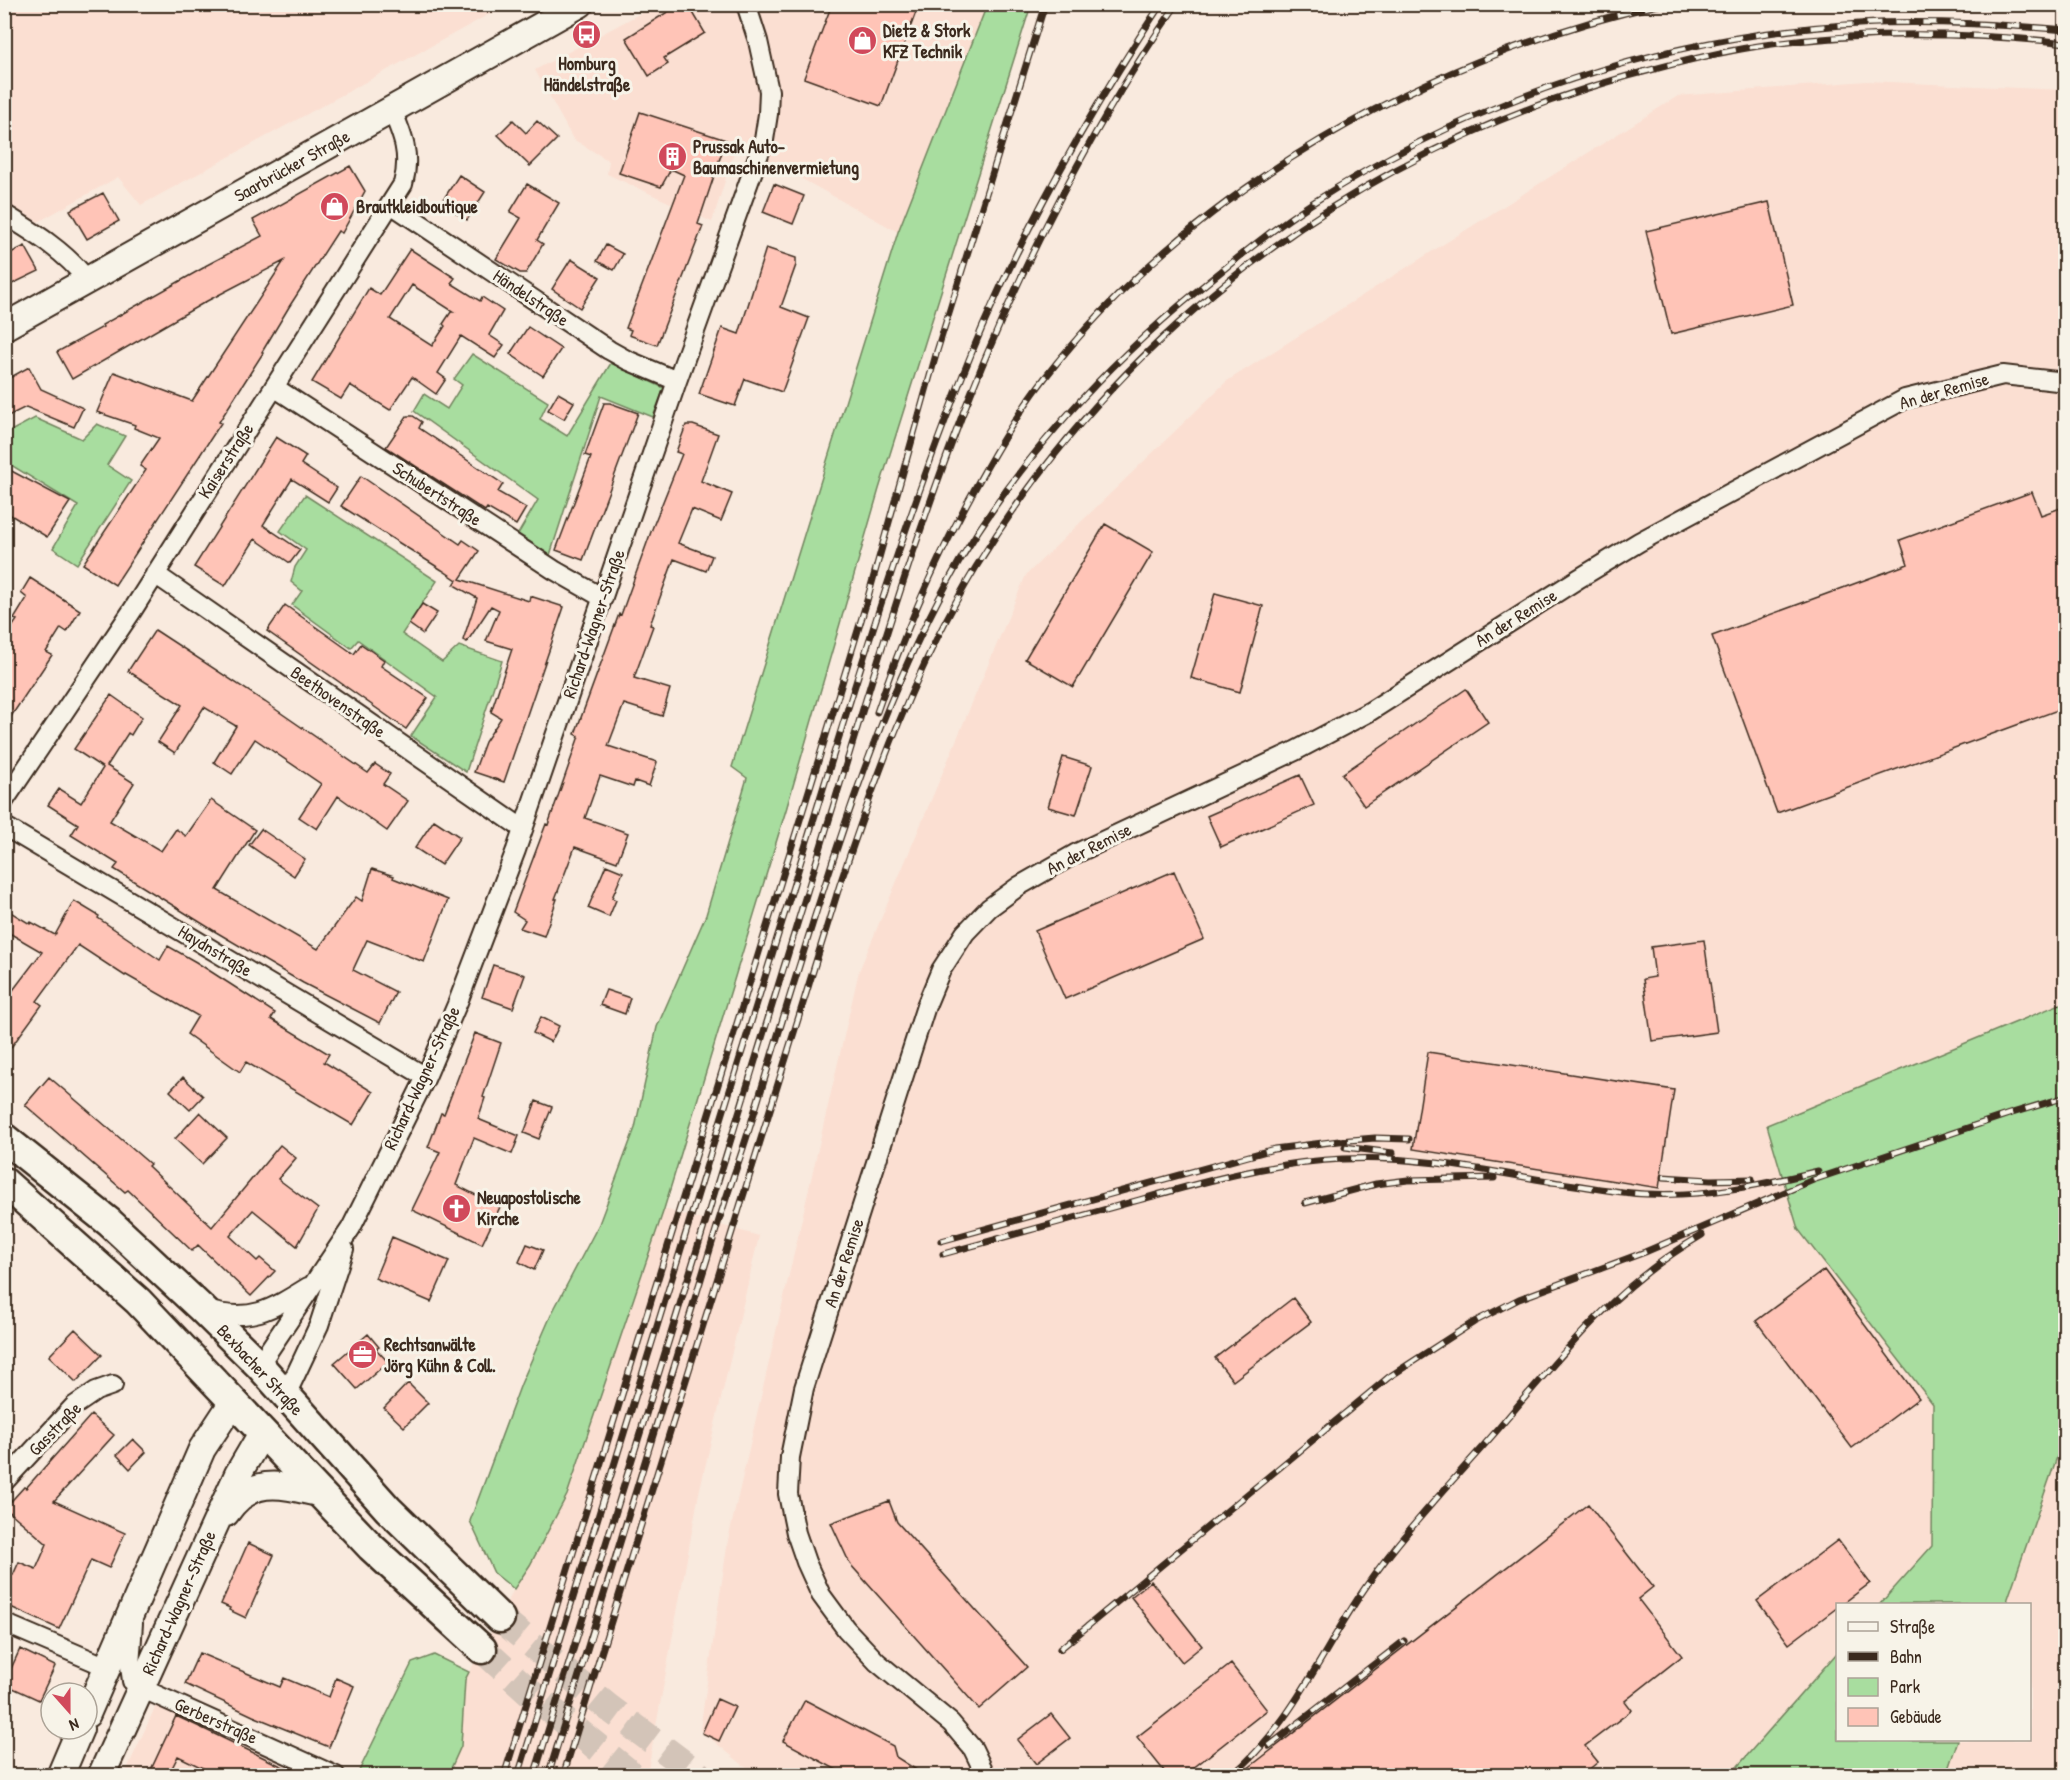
<svg xmlns="http://www.w3.org/2000/svg" width="2070" height="1780" font-family="'Patrick Hand',sans-serif">
	<rect width="100%" height="100%" fill="#f9eade"/>
	<filter id="ink" filterUnits="userSpaceOnUse"><feTurbulence type="fractalNoise" baseFrequency=".0167" numOctaves="2"/><feDisplacementMap in="SourceGraphic" scale="12" xChannelSelector="R" yChannelSelector="G"/><feConvolveMatrix kernelMatrix="1 2 1 2 8 2 1 2 1" color-interpolation-filters="sRGB"/></filter>
	<g filter="url(#ink)">
		<!-- built -->
		<path fill="#fbdfd2" d="M 5,4 L 506,4 L 506,5 L 141,205 L 118,177 L 38,222 L 5,202 Z
			M 656,5 L 987,5 L 898,232 L 737,143 L 712,222 L 607,174 L 609,161 L 573,139 L 535,70 Z
			M 1867,81 L 2065,90 L 2065,1002 L 1767,1125 L 1798,1229 L 1933,1404 L 1932,1546 L 1880,1604 L 1838,1604 L 1837,1653 L 1730,1775 L 763,1776 L 743,1765 L 700,1730 L 728,1540 L 859,971 L 1026,575 L 1227,381 L 1678,96 Z
			M 664,1209 L 759,1236 L 699,1493 L 647,1775 L 448,1776 L 461,1746 L 465,1680 L 514,1589 L 530,1565 L 567,1495 Z
			M 2065,1434 L 2065,1775 L 1946,1776 L 1958,1740 L 2030,1740 L 2030,1604 L 2006,1604 Z
			M 157,1703 L 317,1776 L 124,1776 Z"/>
		<!-- green -->
		<path fill="#a8dd9f" stroke="#72845e" stroke-width="1.5" d="M 987,5 L 1031,5 L 879,489 L 786,810 L 664,1209 L 567,1495 L 530,1565 L 514,1589 L 494,1573 L 470,1521 L 521,1384 L 552,1313 L 599,1224 L 635,1128 L 657,1027 L 706,915 L 747,778 L 732,767 L 898,232 Z
			M 472,354 L 548,402 L 540,419 L 567,436 L 611,363 L 664,388 L 653,417 L 601,396 L 550,555 L 518,534 L 538,500 L 414,411 L 424,394 L 447,409 L 462,385 L 454,379 Z
			M 35,418 L 82,439 L 97,424 L 125,436 L 107,465 L 131,481 L 77,564 L 53,548 L 78,506 L 8,463 L 5,469 L 5,434 Z
			M 305,495 L 437,581 L 402,634 L 442,662 L 459,646 L 502,661 L 466,772 L 411,736 L 437,697 L 358,640 L 351,648 L 292,605 L 302,591 L 291,582 L 295,567 L 306,550 L 280,531 Z
			M 2065,1002 L 2065,1434 L 2006,1604 L 1880,1604 L 1932,1546 L 1933,1404 L 1798,1229 L 1767,1125 Z
			M 1837,1653 L 1838,1740 L 1958,1740 L 1946,1775 L 1730,1775 Z
			M 434,1655 L 469,1672 L 465,1680 L 461,1746 L 448,1775 L 357,1775 L 412,1663 Z"/>
		<!-- building -->
		<path fill="#ffc4b7" stroke="#3b2a1e" stroke-width="1.5" fill-rule="evenodd" d="M 680,4 L 688,4 L 705,33 L 664,58 L 668,64 L 649,76 L 626,38 Z
			M 832,4 L 919,4 L 881,106 L 804,78 Z
			M 640,112 L 726,140 L 698,224 L 703,226 L 657,345 L 629,335 L 631,330 L 626,328 L 684,175 L 671,169 L 661,187 L 619,173 Z
			M 513,120 L 526,133 L 537,121 L 557,139 L 530,166 L 498,135 Z
			M 350,166 L 365,191 L 342,233 L 338,231 L 289,307 L 262,352 L 263,353 L 219,422 L 221,423 L 115,585 L 83,564 L 146,470 L 140,466 L 159,438 L 134,428 L 135,425 L 97,412 L 114,372 L 192,401 L 284,261 L 207,301 L 72,379 L 57,352 L 103,327 L 102,325 L 205,267 L 205,266 L 262,236 L 253,220 Z
			M 459,175 L 485,192 L 467,220 L 441,203 Z
			M 527,184 L 559,203 L 537,240 L 543,244 L 526,273 L 520,273 L 496,259 L 521,218 L 510,212 Z
			M 774,184 L 804,196 L 793,224 L 763,212 Z
			M 103,193 L 119,221 L 87,239 L 70,210 Z
			M 1769,202 L 1793,305 L 1671,334 L 1646,231 Z
			M 606,245 L 623,254 L 614,270 L 597,261 Z
			M 25,246 L 39,271 L 10,285 L 4,275 L 4,256 Z
			M 766,248 L 796,258 L 796,265 L 781,307 L 809,318 L 782,392 L 745,379 L 735,406 L 699,394 L 722,328 L 739,334 Z
			M 410,249 L 455,278 L 451,283 L 480,301 L 482,297 L 503,311 L 489,335 L 504,345 L 495,358 L 461,336 L 438,373 L 446,379 L 436,394 L 412,377 L 390,410 L 350,385 L 341,399 L 312,382 L 369,288 L 380,295 ZM 412,285 L 454,312 L 451,312 L 443,324 L 445,326 L 432,346 L 390,319 Z
			M 571,259 L 600,277 L 580,308 L 552,289 Z
			M 528,327 L 561,349 L 543,376 L 510,354 Z
			M 29,367 L 41,389 L 83,408 L 74,427 L 26,407 L 4,418 L 4,381 Z
			M 558,393 L 574,402 L 564,419 L 548,410 Z
			M 604,403 L 610,403 L 638,413 L 583,560 L 556,550 L 591,457 L 585,455 Z
			M 407,416 L 413,416 L 422,422 L 419,428 L 503,484 L 498,492 L 526,508 L 516,525 L 487,508 L 485,511 L 386,447 Z
			M 686,425 L 693,425 L 718,434 L 701,481 L 732,494 L 721,521 L 692,509 L 678,543 L 712,556 L 706,571 L 674,559 L 650,625 L 653,626 L 634,678 L 670,689 L 662,716 L 624,704 L 608,746 L 657,762 L 649,786 L 635,781 L 633,787 L 600,776 L 585,818 L 628,833 L 617,862 L 575,847 L 555,899 L 557,899 L 544,936 L 520,928 L 525,920 L 513,912 L 546,824 L 548,825 L 579,736 L 575,734 L 619,614 L 621,615 L 652,529 L 682,454 L 676,452 Z
			M 276,437 L 306,456 L 301,464 L 337,488 L 328,502 L 292,479 L 263,525 L 300,550 L 290,563 L 255,539 L 225,586 L 194,567 Z
			M 4,467 L 70,502 L 47,537 L 4,511 Z
			M 361,476 L 460,544 L 463,540 L 479,551 L 460,579 L 529,601 L 530,596 L 564,607 L 504,782 L 474,772 L 485,742 L 501,718 L 491,712 L 512,649 L 486,641 L 499,610 L 491,606 L 467,642 L 463,640 L 477,598 L 454,585 L 457,580 L 442,570 L 341,506 Z
			M 2032,492 L 2041,515 L 2066,506 L 2066,707 L 1777,813 L 1712,636 L 1908,564 L 1900,540 Z
			M 1105,524 L 1153,552 L 1073,687 L 1025,659 Z
			M 30,578 L 80,610 L 67,632 L 61,628 L 46,652 L 52,655 L 4,727 L 4,639 L 17,620 L 14,619 L 27,598 L 21,593 Z
			M 1215,593 L 1263,606 L 1240,692 L 1191,678 Z
			M 422,604 L 437,613 L 423,634 L 409,624 Z
			M 285,605 L 354,654 L 361,644 L 384,660 L 381,666 L 428,698 L 406,729 L 267,631 Z
			M 155,630 L 265,702 L 368,773 L 375,764 L 390,774 L 383,784 L 408,801 L 387,831 L 338,796 L 317,829 L 299,817 L 321,784 L 255,739 L 232,774 L 214,762 L 236,726 L 204,707 L 175,753 L 158,742 L 182,705 L 128,671 Z
			M 1466,689 L 1488,722 L 1364,806 L 1342,774 Z
			M 111,695 L 142,717 L 131,735 L 128,733 L 107,766 L 134,783 L 110,821 L 161,851 L 176,829 L 186,836 L 211,800 L 255,830 L 217,890 L 318,949 L 356,897 L 362,901 L 372,869 L 394,876 L 393,878 L 448,900 L 424,962 L 367,940 L 353,970 L 396,992 L 380,1023 L 303,983 L 216,932 L 114,869 L 118,864 L 71,835 L 78,824 L 48,805 L 59,789 L 81,803 L 103,768 L 74,749 Z
			M 1063,757 L 1092,766 L 1076,815 L 1048,807 Z
			M 1300,775 L 1314,805 L 1221,847 L 1207,816 Z
			M 434,820 L 460,837 L 441,865 L 415,848 Z
			M 261,829 L 305,859 L 294,876 L 249,845 Z
			M 606,865 L 623,872 L 612,898 L 616,900 L 609,917 L 588,908 Z
			M 1174,871 L 1204,939 L 1065,999 L 1035,931 Z
			M 74,901 L 99,916 L 98,918 L 160,960 L 168,946 L 196,962 L 275,1013 L 271,1019 L 329,1054 L 324,1062 L 373,1092 L 353,1125 L 246,1062 L 240,1072 L 187,1034 L 198,1016 L 126,975 L 125,976 L 78,945 L 37,1001 L 42,1005 L 4,1057 L 4,1002 L 42,952 L 4,930 L 4,908 L 30,924 L 31,922 L 55,935 Z
			M 1704,940 L 1717,1032 L 1652,1041 L 1643,979 L 1655,977 L 1651,947 Z
			M 493,965 L 525,975 L 513,1008 L 482,997 Z
			M 606,990 L 630,998 L 625,1014 L 600,1005 Z
			M 541,1017 L 559,1026 L 551,1042 L 533,1033 Z
			M 475,1033 L 501,1043 L 483,1097 L 485,1098 L 478,1119 L 519,1136 L 512,1154 L 474,1138 L 456,1185 L 500,1207 L 482,1244 L 412,1210 L 440,1152 L 428,1147 L 441,1113 L 444,1114 Z
			M 1428,1052 L 1674,1090 L 1659,1188 L 1413,1149 Z
			M 49,1077 L 150,1164 L 148,1166 L 212,1227 L 280,1145 L 296,1158 L 278,1179 L 318,1209 L 297,1246 L 253,1210 L 230,1236 L 257,1261 L 260,1258 L 275,1271 L 251,1296 L 198,1245 L 192,1251 L 128,1190 L 125,1192 L 25,1105 Z
			M 183,1077 L 203,1096 L 190,1110 L 170,1091 Z
			M 536,1101 L 552,1107 L 539,1139 L 524,1133 Z
			M 200,1112 L 227,1138 L 202,1164 L 175,1139 Z
			M 392,1237 L 449,1261 L 431,1302 L 375,1278 Z
			M 527,1244 L 543,1250 L 534,1270 L 519,1262 Z
			M 1824,1270 L 1919,1398 L 1852,1448 L 1756,1321 Z
			M 1293,1298 L 1311,1322 L 1233,1381 L 1215,1358 Z
			M 75,1329 L 102,1355 L 76,1382 L 49,1356 Z
			M 368,1334 L 379,1347 L 376,1349 L 388,1362 L 357,1389 L 334,1363 Z
			M 408,1383 L 428,1403 L 404,1427 L 384,1408 Z
			M 91,1415 L 114,1435 L 54,1501 L 125,1533 L 109,1568 L 91,1560 L 59,1629 L 4,1604 L 4,1571 L 13,1575 L 19,1562 L 36,1569 L 47,1544 L 5,1508 L 24,1487 L 26,1488 Z
			M 133,1439 L 146,1452 L 130,1469 L 117,1455 Z
			M 889,1501 L 897,1522 L 1027,1667 L 979,1709 L 850,1564 L 831,1523 Z
			M 1588,1504 L 1653,1587 L 1638,1599 L 1682,1656 L 1625,1701 L 1632,1710 L 1585,1746 L 1598,1762 L 1581,1776 L 1238,1776 Z
			M 1838,1540 L 1870,1583 L 1841,1605 L 1838,1605 L 1838,1607 L 1789,1644 L 1757,1601 Z
			M 248,1543 L 274,1555 L 246,1618 L 229,1610 L 230,1608 L 221,1604 Z
			M 1151,1581 L 1202,1646 L 1182,1662 L 1131,1597 Z
			M 20,1649 L 55,1666 L 39,1700 L 4,1684 Z
			M 199,1653 L 280,1687 L 284,1678 L 329,1697 L 336,1678 L 354,1686 L 329,1747 L 253,1716 L 185,1684 Z
			M 1231,1664 L 1267,1710 L 1183,1776 L 1168,1776 L 1137,1737 Z
			M 717,1699 L 735,1707 L 719,1741 L 702,1733 Z
			M 805,1700 L 893,1746 L 896,1757 L 926,1776 L 848,1776 L 783,1741 Z
			M 1051,1714 L 1070,1738 L 1036,1764 L 1017,1740 Z
			M 176,1716 L 204,1729 L 302,1776 L 219,1776 L 178,1756 L 168,1776 L 148,1776 Z"/>
		<g fill="none" stroke-linecap="round" stroke-linejoin="round">
			<!-- primary-tunnel -->
			<path stroke="#d3c4b8" stroke-width="28" stroke-dasharray="28 14" stroke-linecap="butt" d="M 500,1618 L 609,1708 L 700,1776
				M 482,1649 L 534,1696 L 633,1776"/>
			<defs>
				<path id="minor" d="M 391,204 L 609,350 L 627,360 L 677,381
					M 4,214 C 35,233 66,252 88,281
					M 274,387 L 554,570 L 603,598
					M 155,574 L 523,829
					M 4,801 L 132,611 L 403,184 C 411,155 403,136 392,110
					M 4,826 L 426,1077
					M 206,1310 C 250,1323 271,1310 308,1287
					M 259,1365 L 351,1228 L 426,1077 L 458,1002 L 516,850 L 677,381 L 764,140 L 768,114 L 769,91 L 758,41 L 746,4
					M 286,1395 L 319,1325 L 344,1249
					M 4,1482 L 74,1406 L 96,1391 L 113,1385
					M 4,1623 L 107,1667
					M 133,1623 L 130,1666 L 132,1681 L 141,1688 L 336,1776
					M 986,1776 L 973,1749 L 951,1723 L 877,1662 L 846,1629 L 821,1595 L 806,1562 L 796,1533 L 788,1494 L 790,1457 L 804,1388 L 926,1006 L 941,970 L 965,933 L 989,908 L 1019,886 L 1075,854 L 1295,751 L 1369,712 L 1578,579 L 1639,542 L 1905,399 L 2003,375 L 2066,382"/>
				<path id="secondary" d="M 4,327 L 580,4
					M 226,1513 C 251,1476 280,1484 318,1493
					M 87,1714 L 202,1449 L 233,1402
					M 60,1776 L 80,1729
					M 101,1776 L 238,1474 L 262,1433"/>
				<path id="primary" d="M 4,1138 L 109,1222 L 201,1308 L 259,1365 L 388,1509 L 500,1618
					M 4,1182 L 138,1301 L 371,1547 L 482,1649"/>
			</defs>
			<!-- minor casing -->
			<use href="#minor" stroke="#3b2a1e" stroke-width="22"/>
			<!-- secondary casing -->
			<use href="#secondary" stroke="#3b2a1e" stroke-width="30"/>
			<!-- primary casing -->
			<use href="#primary" stroke="#3b2a1e" stroke-width="33"/>
			<!-- minor -->
			<use href="#minor" stroke="#f7f3e8" stroke-width="18"/>
			<!-- secondary -->
			<use href="#secondary" stroke="#f7f3e8" stroke-width="26"/>
			<!-- primary -->
			<use href="#primary" stroke="#f7f3e8" stroke-width="28"/>
			<defs>
				<path id="rail" d="M 877,712 C 903,635 934,563 973,492 C 994,453 1017,414 1044,379 C 1191,189 1429,56 1662,4
					M 1345,1147 L 1393,1153
					M 1663,1177 L 1711,1180 L 1752,1179
					M 1551,1182 C 1583,1185 1614,1193 1646,1194 C 1705,1197 1762,1185 1818,1171
					M 1305,1203 L 1376,1184 L 1408,1180 L 1494,1178
					M 941,1241 L 1274,1149 L 1339,1141 L 1375,1138 L 1409,1139
					M 943,1254 C 1008,1236 1074,1218 1139,1200 C 1206,1181 1274,1162 1343,1159 C 1416,1155 1488,1171 1559,1183
					M 1060,1649 L 1389,1377 L 1474,1322 L 1519,1299 L 1645,1252 L 1813,1180 L 2009,1114 L 2066,1097
					M 1269,1746 L 1404,1641
					M 504,1776 L 820,755 L 866,604 L 937,351 L 1045,4
					M 518,1776 C 606,1491 694,1207 782,922 C 844,723 901,521 982,328 C 1031,215 1093,107 1161,4
					M 534,1776 C 625,1482 716,1189 806,895 C 851,750 893,603 945,461 C 1002,304 1081,141 1177,4
					M 548,1776 C 605,1594 660,1412 716,1230 C 727,1193 741,1157 752,1120 C 775,1045 797,971 821,897 C 858,781 898,668 959,562 C 1020,459 1105,366 1197,291 C 1234,261 1271,230 1311,204 C 1473,99 1666,35 1859,24 C 1928,20 1996,24 2066,30
					M 563,1776 L 841,881 C 877,774 917,664 976,567 C 1128,318 1378,137 1662,67 C 1696,58 1730,50 1765,45 C 1865,31 1966,32 2066,43
					M 1231,1776 C 1292,1725 1321,1652 1365,1588 C 1404,1531 1454,1480 1499,1428 C 1562,1354 1616,1285 1702,1235"/>
			</defs>
			<!-- rail casing -->
			<use href="#rail" stroke="#3b2a1e" stroke-width="7"/>
			<!-- rail -->
			<use href="#rail" stroke="#f7f3e8" stroke-width="4.5" stroke-dasharray="14" stroke-linecap="butt"/>
		</g>
	</g>
	<!-- icons -->
	<defs>
		<symbol id="bus-disc" viewBox="-11 -11 22 22"><circle r="9.5" fill="#d1495b" stroke="#f7f3e8"/><path d="M-5-6H5V4H4V6H2V4H-2V6H-4V4H-5ZM-3.5-4V0h7V-4ZM-3.5 1.2v1.5H-2V1.2ZM2 1.2v1.5H3.5V1.2Z" fill="#fff"/></symbol>
		<symbol id="shop-disc" viewBox="-11 -11 22 22"><circle r="9.5" fill="#d1495b" stroke="#f7f3e8"/><path d="M-5-2.5h2.3a2.7 3.5 0 0 1 5.4 0H5L5.5 6h-11ZM-1.5-2.5h3a1.5 2.3 0 0 0-3 0Z" fill="#fff"/></symbol>
		<symbol id="building-disc" viewBox="-11 -11 22 22"><circle r="9.5" fill="#d1495b" stroke="#f7f3e8"/><path d="M-4-6H4V6H1V3H-1V6H-4ZM-2.5-4.3h1.7v1.8h-1.7ZM.8-4.3h1.7v1.8H.8ZM-2.5-1h1.7V.8h-1.7ZM.8-1h1.7V.8H.8Z" fill="#fff"/></symbol>
		<symbol id="church-disc" viewBox="-11 -11 22 22"><circle r="9.5" fill="#d1495b" stroke="#f7f3e8"/><path d="M-1.2-6h2.4v3.5h3.3v2.4h-3.3V6h-2.4V-.1h-3.3v-2.4h3.3Z" fill="#fff"/></symbol>
		<symbol id="office-disc" viewBox="-11 -11 22 22"><circle r="9.5" fill="#d1495b" stroke="#f7f3e8"/><path d="M-6-3h4V-5.5h4V-3h4V5H-6ZM-1-4.5V-3h2v-1.5ZM-6 0V1H6V0Z" fill="#fff"/></symbol>
	</defs>
	<g fill-rule="evenodd">
		<use href="#bus-disc" x="570" y="18" width="33" height="33"/>
		<use href="#shop-disc" x="846" y="24" width="33" height="33"/>
		<use href="#building-disc" x="656" y="140" width="33" height="33"/>
		<use href="#shop-disc" x="318" y="190" width="33" height="33"/>
		<use href="#church-disc" x="440" y="1192" width="33" height="33"/>
		<use href="#office-disc" x="346" y="1338" width="33" height="33"/>
	</g>
	<g text-anchor="middle" stroke-width="6" stroke-linejoin="round" paint-order="stroke">
		<!-- poi labels -->
		<g font-size="18" font-weight="bold" fill="#3b2a1e" stroke="#f7f3e8" text-anchor="start">
			<text x="883" y="37">Dietz &amp; Stork<tspan x="883" dy="21">KFZ Technik</tspan></text>
			<text x="587" y="70" text-anchor="middle">Homburg<tspan x="587" dy="21">Händelstraße</tspan></text>
			<text x="693" y="153">Prussak Auto-<tspan x="693" dy="21">Baumaschinenvermietung</tspan></text>
			<text x="356" y="213">Brautkleidboutique</text>
			<text x="477" y="1204">Neuapostolische<tspan x="477" dy="21">Kirche</tspan></text>
			<text x="384" y="1351">Rechtsanwälte<tspan x="384" dy="21">Jörg Kühn &amp; Coll.</tspan></text>
		</g>
		<!-- street labels -->
		<g font-size="18" fill="#3b2a1e" stroke="#f7f3e8">
			<text transform="translate(292 166) rotate(-29)" y="6">Saarbrücker Straße</text>
			<text transform="translate(531 298) rotate(34)" y="6">Händelstraße</text>
			<text transform="translate(1944 391) rotate(-16)" y="6">An der Remise</text>
			<text transform="translate(226 461) rotate(-57)" y="6">Kaiserstraße</text>
			<text transform="translate(437 494) rotate(33)" y="6">Schubertstraße</text>
			<text transform="translate(1516 618) rotate(-32)" y="6">An der Remise</text>
			<text transform="translate(594 624) rotate(-71)" y="6">Richard-Wagner-Straße</text>
			<text transform="translate(338 702) rotate(35)" y="6">Beethovenstraße</text>
			<text transform="translate(1089 849) rotate(-27)" y="6">An der Remise</text>
			<text transform="translate(215 951) rotate(31)" y="6">Haydnstraße</text>
			<text transform="translate(422 1078) rotate(-65)" y="6">Richard-Wagner-Straße</text>
			<text transform="translate(844 1263) rotate(-72)" y="6">An der Remise</text>
			<text transform="translate(260 1370) rotate(47)" y="6">Bexbacher Straße</text>
			<text transform="translate(55 1429) rotate(-46)" y="6">Gasstraße</text>
			<text transform="translate(179 1603) rotate(-66)" y="6">Richard-Wagner-Straße</text>
			<text transform="translate(216 1721) rotate(24)" y="6">Gerberstraße</text>
		</g>
	</g>
	<!-- margin -->
	<rect width="2070" height="1780" fill="none" stroke="#f7f3e8" stroke-width="24"/>
	<rect x="12" y="12" width="2046" height="1756" fill="none" stroke="#3b2a1e" stroke-width="2" filter="url(#ink)"/>
	<!-- legend -->
	<rect x="1836" y="1603" width="195" height="138" fill="#f7f3e8" stroke="#aca397" stroke-width="1.5"/>
	<rect x="1848" y="1622" width="30" height="9" fill="#f7f3e8" stroke="#aca397" stroke-width="1.5"/>
	<text x="1890" y="1633" font-size="18" fill="#3b2a1e">Straße</text>
	<rect x="1848" y="1652" width="30" height="9" fill="#3b2a1e" stroke="#aca397" stroke-width="1.5"/>
	<text x="1890" y="1663" font-size="18" fill="#3b2a1e">Bahn</text>
	<rect x="1848" y="1678" width="30" height="18" fill="#a8dd9f" stroke="#aca397" stroke-width="1.5"/>
	<text x="1890" y="1693" font-size="18" fill="#3b2a1e">Park</text>
	<rect x="1848" y="1708" width="30" height="18" fill="#ffc4b7" stroke="#aca397" stroke-width="1.5"/>
	<text x="1890" y="1723" font-size="18" fill="#3b2a1e">Gebäude</text>
	<!-- north arrow -->
	<g transform="translate(69 1711) rotate(159)"><circle r="28" fill="#f7f3e8" stroke="#aca397" stroke-width="1.5"/>
	<path d="M0-4.5L10 22L0 15L-10 22Z" fill="#d1495b"/>
	<text y="-9" font-size="16" font-weight="bold" text-anchor="middle" fill="#3b2a1e">N</text>
	</g>
</svg>
